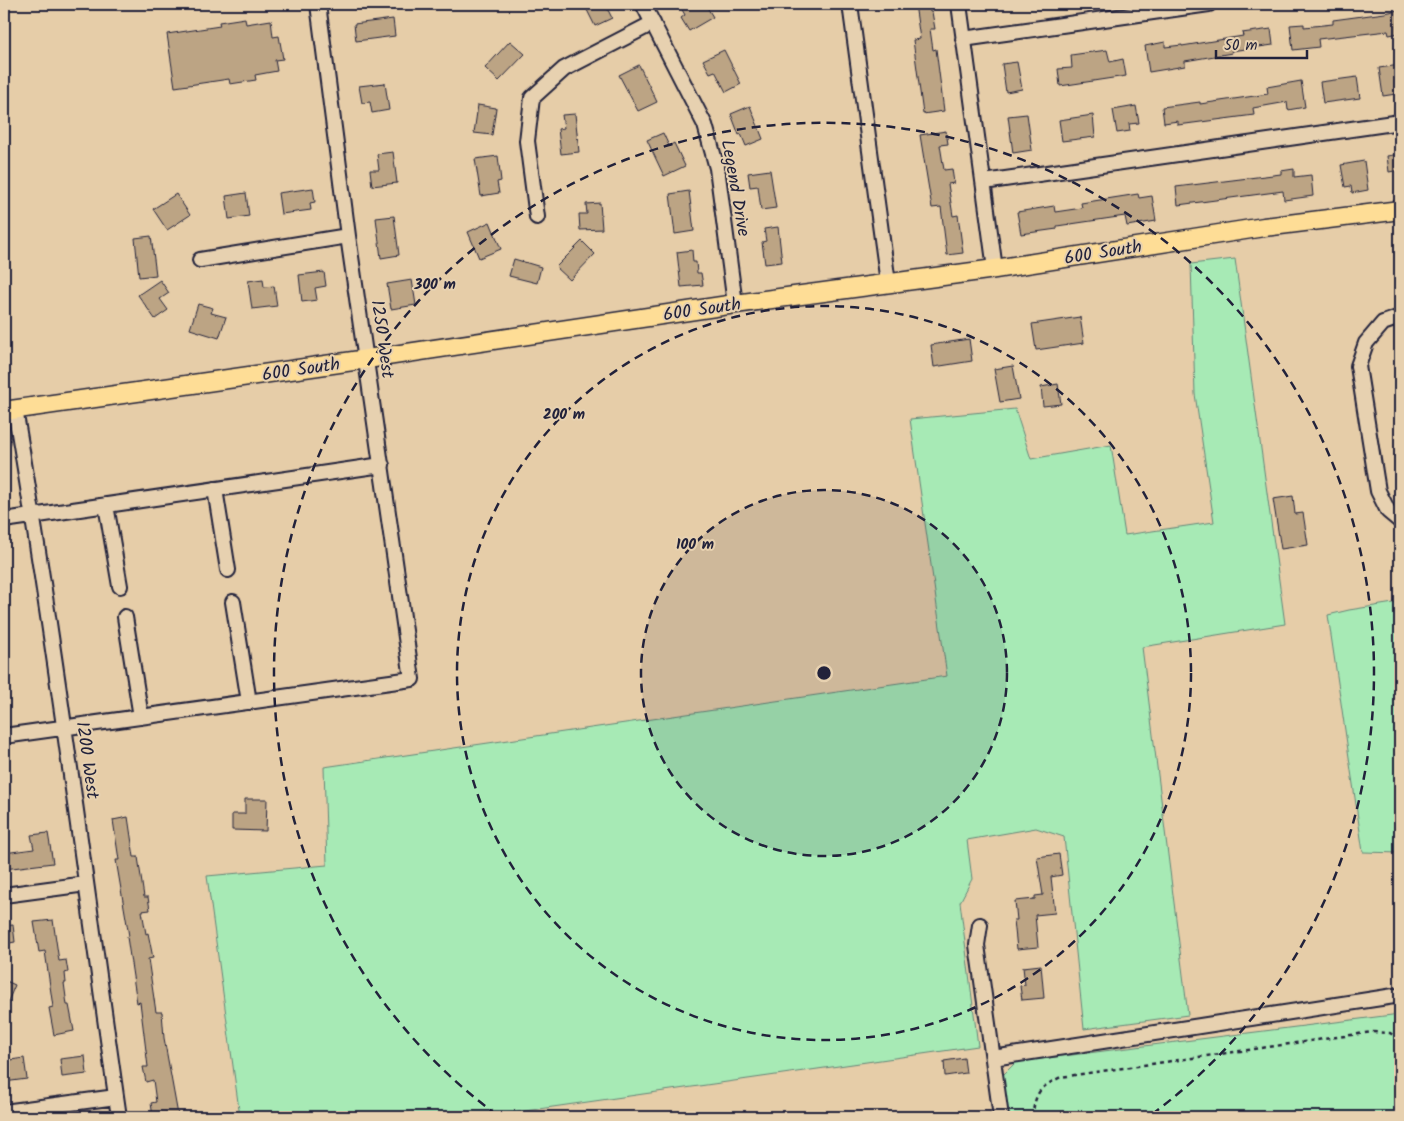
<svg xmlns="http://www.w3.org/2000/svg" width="1404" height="1121" font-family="Kalam,sans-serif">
	<rect width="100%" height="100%" fill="#e6cda8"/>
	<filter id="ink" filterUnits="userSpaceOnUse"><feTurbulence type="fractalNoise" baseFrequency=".02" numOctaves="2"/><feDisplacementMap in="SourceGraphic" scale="10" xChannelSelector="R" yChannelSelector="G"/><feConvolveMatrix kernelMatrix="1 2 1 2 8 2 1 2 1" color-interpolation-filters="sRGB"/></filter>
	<g filter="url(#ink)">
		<!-- green -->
		<path fill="#a7eab5" stroke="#648678" d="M 1235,259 L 1285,624 L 1142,647 L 1188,1015 L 1084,1029 L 1064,837 L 1036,828 L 967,840 L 972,879 L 960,902 L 978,1046 L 483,1117 L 240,1117 L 207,876 L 327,865 L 324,767 L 947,676 L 910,419 L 1015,409 L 1031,459 L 1111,445 L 1125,535 L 1214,522 L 1195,394 L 1191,264 Z
			M 1400,602 L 1400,853 L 1363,852 L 1328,615 L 1349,610 Z
			M 1400,1014 L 1400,1117 L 1009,1117 L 1003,1075 L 1016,1062 Z"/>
		<!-- building -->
		<path fill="#bca484" stroke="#22223b" d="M 584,4 L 605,4 L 612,18 L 595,26 Z
			M 679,4 L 705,4 L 713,17 L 689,31 L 681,18 L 685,15 Z
			M 915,4 L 929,4 L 930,12 L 932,12 L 935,29 L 930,29 L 933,50 L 936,49 L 944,111 L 923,114 L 913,40 L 920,39 Z
			M 1398,10 L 1400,16 L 1400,33 L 1389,35 L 1388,31 L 1318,39 L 1319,47 L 1293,50 L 1290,25 L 1304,24 L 1304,27 L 1333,24 L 1333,20 L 1385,13 Z
			M 245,18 L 246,24 L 271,20 L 273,37 L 279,36 L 283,59 L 275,60 L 277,71 L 255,75 L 256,80 L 230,84 L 229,79 L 175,87 L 167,34 L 220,26 L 219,22 Z
			M 393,19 L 395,36 L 356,41 L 354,24 Z
			M 1271,29 L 1273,45 L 1231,51 L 1232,53 L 1185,61 L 1185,66 L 1149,72 L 1145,46 L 1165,42 L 1165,47 L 1182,45 L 1182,46 L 1243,36 L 1242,33 Z
			M 510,41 L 525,54 L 499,81 L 485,68 Z
			M 724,50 L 741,84 L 726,92 L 715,71 L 710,73 L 703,60 Z
			M 1107,50 L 1110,62 L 1123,59 L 1126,76 L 1060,86 L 1058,69 L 1072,68 L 1071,55 Z
			M 1017,62 L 1022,89 L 1006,92 L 1002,64 Z
			M 639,65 L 657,102 L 638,111 L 619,75 Z
			M 1400,65 L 1400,87 L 1396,88 L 1396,94 L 1383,96 L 1379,68 Z
			M 1357,77 L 1360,98 L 1323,103 L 1320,82 Z
			M 1301,81 L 1305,107 L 1288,110 L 1287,102 L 1253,108 L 1254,115 L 1178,125 L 1178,121 L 1164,123 L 1162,107 L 1200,102 L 1200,104 L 1268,94 L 1267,87 Z
			M 385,83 L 389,110 L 372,113 L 370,102 L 362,103 L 359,86 Z
			M 478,105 L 496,108 L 492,135 L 474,133 Z
			M 750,106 L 763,139 L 746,146 L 741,134 L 739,135 L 731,114 Z
			M 1136,106 L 1139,123 L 1129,124 L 1130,131 L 1117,133 L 1113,110 Z
			M 575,114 L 579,152 L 561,154 L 558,129 L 564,128 L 562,115 Z
			M 1027,114 L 1032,150 L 1013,153 L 1008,116 Z
			M 1093,115 L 1095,137 L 1062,141 L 1059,120 Z
			M 946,131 L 948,144 L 940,145 L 944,170 L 952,169 L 954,183 L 948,184 L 953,216 L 958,215 L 963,253 L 947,255 L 941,207 L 932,208 L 920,135 Z
			M 663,133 L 669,146 L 674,143 L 685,166 L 664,176 L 647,140 Z
			M 393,152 L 397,183 L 372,186 L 370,170 L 379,170 L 377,154 Z
			M 1400,154 L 1400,170 L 1389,172 L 1387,156 Z
			M 498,156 L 501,181 L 497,182 L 499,193 L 481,196 L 475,159 Z
			M 1364,161 L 1368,190 L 1352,193 L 1351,186 L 1345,187 L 1341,165 Z
			M 1294,169 L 1294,177 L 1311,175 L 1313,196 L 1284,200 L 1283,191 L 1178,205 L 1176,187 L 1281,174 L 1281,171 Z
			M 770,170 L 776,208 L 761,210 L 758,186 L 750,187 L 748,173 Z
			M 313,188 L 315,202 L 310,203 L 311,210 L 281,214 L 278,193 Z
			M 689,191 L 694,231 L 675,234 L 670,194 Z
			M 246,193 L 249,216 L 229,219 L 226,196 Z
			M 176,194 L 190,215 L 167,230 L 153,209 Z
			M 1138,194 L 1139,198 L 1152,196 L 1156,221 L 1127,226 L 1125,216 L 1057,226 L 1057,229 L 1021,234 L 1017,212 L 1054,206 L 1055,212 L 1082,208 L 1081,203 Z
			M 600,203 L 602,229 L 580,230 L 579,214 L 587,214 L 586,204 Z
			M 394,216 L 399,255 L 381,258 L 376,218 Z
			M 490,222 L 501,249 L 479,258 L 468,232 Z
			M 778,227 L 782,262 L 765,264 L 762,242 L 766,241 L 764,229 Z
			M 151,236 L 156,275 L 139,277 L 135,238 Z
			M 582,241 L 595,254 L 570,280 L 556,267 Z
			M 692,250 L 693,262 L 696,262 L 697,273 L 701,273 L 703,285 L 681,287 L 677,252 Z
			M 514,259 L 541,267 L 537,283 L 509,276 Z
			M 324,272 L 326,286 L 315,288 L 317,300 L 302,302 L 299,275 Z
			M 263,279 L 264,287 L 274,286 L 277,306 L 252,309 L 248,281 Z
			M 160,280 L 169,293 L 160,299 L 168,310 L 155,319 L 138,295 Z
			M 412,280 L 416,305 L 391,309 L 387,284 Z
			M 198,304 L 213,308 L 211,313 L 226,317 L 219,338 L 190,329 Z
			M 1080,317 L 1084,343 L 1036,350 L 1032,324 Z
			M 969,339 L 972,361 L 934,367 L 931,345 Z
			M 1013,366 L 1019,399 L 1000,402 L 994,369 Z
			M 1058,384 L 1061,404 L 1043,406 L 1041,387 Z
			M 1293,496 L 1295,514 L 1303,513 L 1308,545 L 1281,549 L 1273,499 Z
			M 245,799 L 267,799 L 266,831 L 232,830 L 232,814 L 245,814 Z
			M 128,817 L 134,857 L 138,857 L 144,897 L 148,897 L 150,910 L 142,911 L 146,934 L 148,933 L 153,958 L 148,959 L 156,1012 L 162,1012 L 164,1038 L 178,1115 L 166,1117 L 153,1117 L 151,1103 L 156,1102 L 153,1080 L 146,1082 L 143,1067 L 148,1067 L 140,1002 L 137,1003 L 127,937 L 129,936 L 116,860 L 119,860 L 113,820 Z
			M 48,833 L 53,863 L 4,869 L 4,853 L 34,849 L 31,835 Z
			M 1059,854 L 1062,875 L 1051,877 L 1055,913 L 1035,915 L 1038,947 L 1017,949 L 1014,920 L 1017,920 L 1015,901 L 1035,899 L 1035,896 L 1043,895 L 1037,857 Z
			M 53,920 L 59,961 L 66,960 L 68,972 L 65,973 L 66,983 L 64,983 L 67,1005 L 69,1005 L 74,1031 L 54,1035 L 49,1008 L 53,1007 L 45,951 L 39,952 L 34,922 Z
			M 13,925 L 15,942 L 4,944 L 4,926 Z
			M 1041,965 L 1044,998 L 1022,1000 L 1020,986 L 1025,985 L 1023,967 Z
			M 4,980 L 15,985 L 4,1011 Z
			M 85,1056 L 87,1074 L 62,1077 L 60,1059 Z
			M 24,1058 L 27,1079 L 4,1082 L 4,1061 Z
			M 964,1058 L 966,1073 L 945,1076 L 944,1061 Z"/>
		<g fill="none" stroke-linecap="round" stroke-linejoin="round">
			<defs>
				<path id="minor" d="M 643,4 L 705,125 L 717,168 L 735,304
					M 850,4 L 888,283
					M 959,4 L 995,269
					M 963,39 L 1209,4
					M 984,182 L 1400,122
					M 537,217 L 527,141 L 532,98 L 564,69 L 653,23
					M 200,260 L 348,236
					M 1400,317 L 1383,323 L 1366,343 L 1358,366 L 1378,491 L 1388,511 L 1400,521
					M 15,409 C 55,644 85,881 119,1117
					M 215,489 L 228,570
					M 106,505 L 120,586
					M 4,520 L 382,465
					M 233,602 L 249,702
					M 125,617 L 141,717
					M 4,736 L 412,679 L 348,236 L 318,4
					M 4,895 L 86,884
					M 980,925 L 977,945 L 1001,1117
					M 993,1058 L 1394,996
					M 4,1112 L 116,1097"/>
				<path id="major" d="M 4,411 L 367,359 L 735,304 L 995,269 L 1264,227 L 1400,210"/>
			</defs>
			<!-- minor casing -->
			<use href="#minor" stroke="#22223b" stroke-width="18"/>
			<!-- major casing -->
			<use href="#major" stroke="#22223b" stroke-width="21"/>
			<!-- path -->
			<path stroke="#22223b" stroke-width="2.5" stroke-dasharray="4 4" stroke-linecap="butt" d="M 1032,1117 C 1036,1092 1038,1088 1061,1077 L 1372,1032 L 1390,1033 L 1400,1040"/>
			<!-- minor -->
			<use href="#minor" stroke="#e7d1b0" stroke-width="14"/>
			<!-- major -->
			<use href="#major" stroke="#fedd96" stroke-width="18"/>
		</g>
	</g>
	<!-- distance rings -->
	<circle cx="824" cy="673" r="183" fill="#22223b" fill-opacity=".12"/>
	<g fill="none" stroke="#22223b" stroke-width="2.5" stroke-dasharray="9 6">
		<circle cx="824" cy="673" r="183"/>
		<circle cx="824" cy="673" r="367"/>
		<path d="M497 1115A550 550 0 1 1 1151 1115"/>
	</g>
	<g text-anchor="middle" stroke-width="4" stroke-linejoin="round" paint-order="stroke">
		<!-- street labels -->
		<g font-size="18" fill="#22223b" stroke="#e7d1b0">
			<text transform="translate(736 188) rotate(80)" y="6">Legend Drive</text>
			<text transform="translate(1103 252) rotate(-9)" y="6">600 South</text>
			<text transform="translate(702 309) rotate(-8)" y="6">600 South</text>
			<text transform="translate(383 339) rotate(82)" y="6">1250 West</text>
			<text transform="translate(301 369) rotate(-8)" y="6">600 South</text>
			<text transform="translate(88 760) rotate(82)" y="6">1200 West</text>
		</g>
	</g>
	<circle cx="824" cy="673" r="8" fill="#22223b" stroke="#e7d1b0" stroke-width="2.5"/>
	<g font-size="15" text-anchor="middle" font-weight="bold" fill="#22223b" stroke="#e7d1b0" stroke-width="4" stroke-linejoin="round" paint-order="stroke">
		<text x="435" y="289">300 m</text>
		<text x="564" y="419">200 m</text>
		<text x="695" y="549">100 m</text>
	</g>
	<!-- margin -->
	<rect width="1404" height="1121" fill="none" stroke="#e7d1b0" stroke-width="20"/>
	<rect x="10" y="10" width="1384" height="1101" fill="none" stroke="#22223b" stroke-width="2" filter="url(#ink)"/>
	<!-- scale -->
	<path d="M1216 50v8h91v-8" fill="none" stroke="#22223b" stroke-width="2.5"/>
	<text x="1224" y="50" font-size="15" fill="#22223b" stroke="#e7d1b0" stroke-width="4" paint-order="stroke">50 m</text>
</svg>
